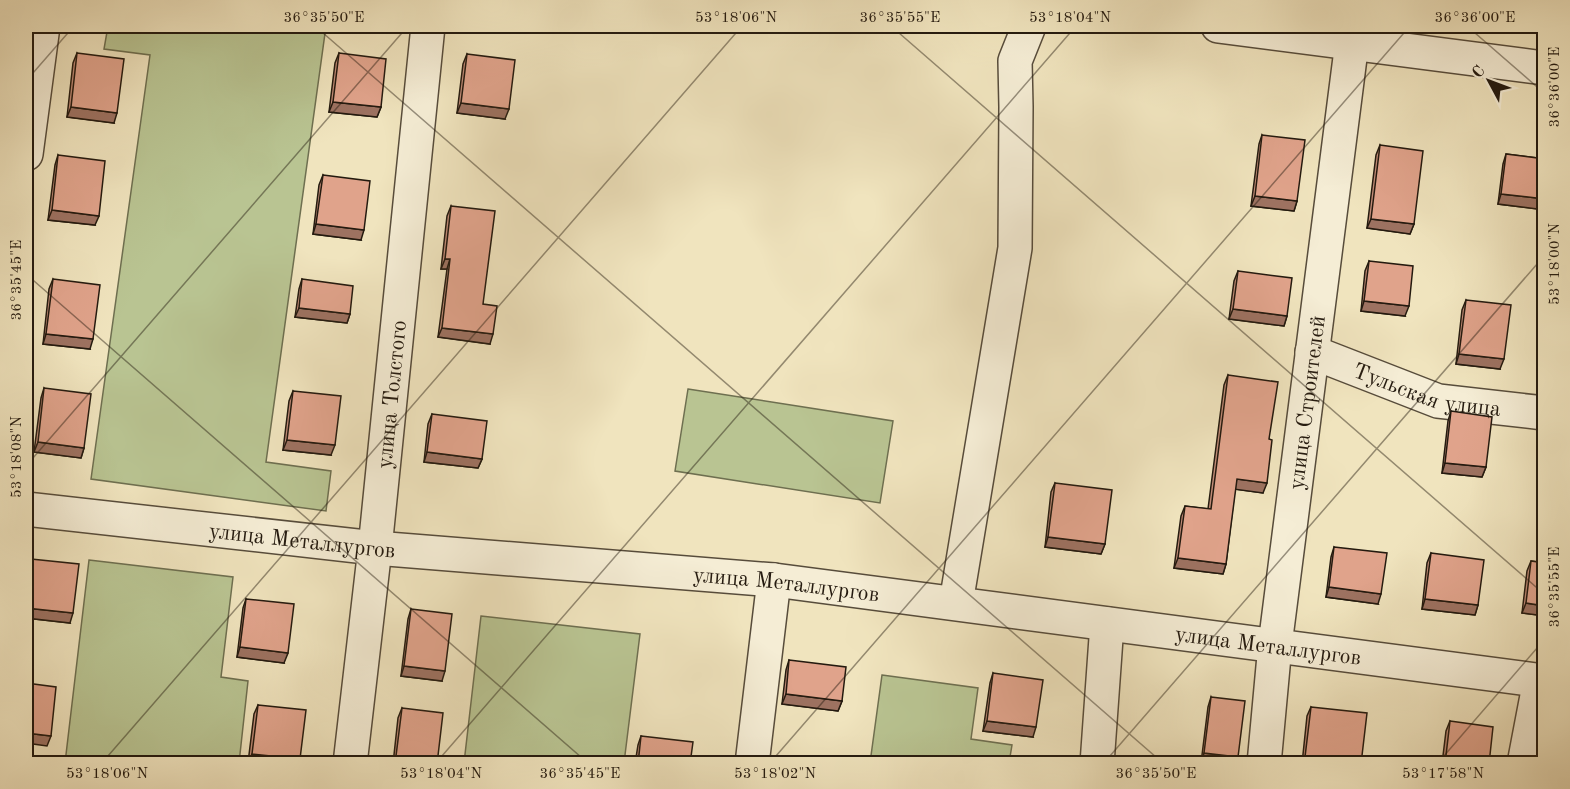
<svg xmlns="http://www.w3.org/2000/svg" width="1570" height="789" font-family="'Old Standard TT',serif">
	<rect width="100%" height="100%" fill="#f0e4be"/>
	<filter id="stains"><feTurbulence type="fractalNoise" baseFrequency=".00333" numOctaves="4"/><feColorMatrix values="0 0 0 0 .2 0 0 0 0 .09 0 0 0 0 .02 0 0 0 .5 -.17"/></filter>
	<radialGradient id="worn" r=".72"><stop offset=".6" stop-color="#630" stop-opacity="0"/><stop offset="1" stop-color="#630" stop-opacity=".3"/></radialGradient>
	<!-- green -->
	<path fill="#b9c492" stroke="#6e6f50" stroke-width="1.5" d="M 108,26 L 326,26 L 266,462 L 331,471 L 326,511 L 91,479 L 150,55 L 104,49 Z
		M 688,389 L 893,421 L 880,503 L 675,471 Z
		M 89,560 L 233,577 L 221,677 L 248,681 L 239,763 L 65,763 Z
		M 481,616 L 640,634 L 624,763 L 464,763 Z
		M 882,675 L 978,688 L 971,739 L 1012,745 L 1009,763 L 870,763 Z"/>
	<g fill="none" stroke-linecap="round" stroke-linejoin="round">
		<defs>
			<g id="minor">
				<path d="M 1218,26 L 1544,68"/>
				<path d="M 26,154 L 43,26"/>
				<path id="s1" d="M 1312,352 L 1438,401 L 1544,413"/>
				<path id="s2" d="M 26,509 L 375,548 L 774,580 L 1544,681"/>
				<path d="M 956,603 L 1015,248 L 1016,107 L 1015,61 L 1029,26"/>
				<path id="s3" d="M 350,764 L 375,548 L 428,26"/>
				<path d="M 752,764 L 774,580"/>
				<path d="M 1097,764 L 1107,624"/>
				<path id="s4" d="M 1264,764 L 1275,645 L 1352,42"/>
				<path d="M 1524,764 L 1540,680"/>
			</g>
		</defs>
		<!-- minor casing -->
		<use href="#minor" stroke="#574c3b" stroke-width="36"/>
		<!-- minor -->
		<use href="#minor" stroke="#f5edd5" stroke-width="33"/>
	</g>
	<!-- wall -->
	<path fill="#c18c78" stroke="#241a0f" stroke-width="1.5" d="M 77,53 L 114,123 L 67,117 L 73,63 Z
		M 339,53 L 381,107 L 377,117 L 329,112 L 335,63 Z
		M 467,54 L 505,119 L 457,113 L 463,64 Z
		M 1262,135 L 1297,201 L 1294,211 L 1251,206 L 1259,144 Z
		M 1380,145 L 1414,224 L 1410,234 L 1367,228 L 1376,155 Z
		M 1506,154 L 1545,159 L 1545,210 L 1498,204 L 1503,164 Z
		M 58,155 L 95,225 L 48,220 L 55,165 Z
		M 323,175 L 361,240 L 313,234 L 319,185 Z
		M 451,206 L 483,304 L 490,344 L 438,337 L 447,269 L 441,269 L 447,216 Z
		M 1369,261 L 1405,316 L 1361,311 L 1365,271 Z
		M 1238,271 L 1287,316 L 1284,326 L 1229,319 L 1234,281 Z
		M 53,279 L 90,349 L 43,344 L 49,289 Z
		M 302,279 L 350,314 L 347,323 L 295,317 L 299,289 Z
		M 1466,300 L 1500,369 L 1456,364 L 1462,310 Z
		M 1228,375 L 1269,439 L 1263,493 L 1235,489 L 1226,564 L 1223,574 L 1174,568 L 1181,516 L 1185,506 L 1208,509 L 1224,385 Z
		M 44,388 L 84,448 L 81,458 L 34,452 L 41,398 Z
		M 293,391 L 331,455 L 283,450 L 289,401 Z
		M 1451,411 L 1486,467 L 1482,477 L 1442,473 L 1448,421 Z
		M 432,414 L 482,459 L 478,468 L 424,462 L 428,424 Z
		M 1545,431 L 1545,481 L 1538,480 Z
		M 1055,483 L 1105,544 L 1101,554 L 1045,547 L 1051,492 Z
		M 1334,547 L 1378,604 L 1326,597 L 1331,557 Z
		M 1431,553 L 1478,605 L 1475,615 L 1422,609 L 1427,563 Z
		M 31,559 L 70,623 L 26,618 L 26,586 L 28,569 Z
		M 1531,561 L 1545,563 L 1545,616 L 1522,613 L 1527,571 Z
		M 246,599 L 284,663 L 237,657 L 243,608 Z
		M 411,609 L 442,681 L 401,676 L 408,619 Z
		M 789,660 L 842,701 L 838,711 L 782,704 L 786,670 Z
		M 993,673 L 1033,737 L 983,731 L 990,683 Z
		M 1211,697 L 1235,764 L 1201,763 L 1208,707 Z
		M 258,705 L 300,759 L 299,764 L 248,763 L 254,714 Z
		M 1311,707 L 1361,764 L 1302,764 L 1307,716 Z
		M 402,708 L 437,764 L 393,764 L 398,718 Z
		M 1450,721 L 1489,764 L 1442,764 L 1446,731 Z
		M 641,736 L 690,764 L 635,764 L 638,745 Z"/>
	<!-- shaded-wall -->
	<path fill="#9d7261" stroke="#241a0f" stroke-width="1.5" d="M 333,102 L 381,107 L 377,117 L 329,112 Z
		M 461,103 L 509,109 L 505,119 L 457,113 Z
		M 71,107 L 117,113 L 114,123 L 67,117 Z
		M 1501,194 L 1545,199 L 1545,210 L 1498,204 Z
		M 1255,196 L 1297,201 L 1294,211 L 1251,206 Z
		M 52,210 L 99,216 L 95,225 L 48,220 Z
		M 1371,219 L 1414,224 L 1410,234 L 1367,228 Z
		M 316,224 L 364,230 L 361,240 L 313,234 Z
		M 445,259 L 450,259 L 447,269 L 441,269 Z
		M 1364,301 L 1409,306 L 1405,316 L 1361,311 Z
		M 299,308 L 350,314 L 347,323 L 295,317 Z
		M 1233,309 L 1287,316 L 1284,326 L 1229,319 Z
		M 442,328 L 493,334 L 490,344 L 438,337 Z
		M 46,334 L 93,339 L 90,349 L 43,344 Z
		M 1459,354 L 1504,359 L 1500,369 L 1456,364 Z
		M 287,440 L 335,445 L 331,455 L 283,450 Z
		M 38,442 L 84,448 L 81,458 L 34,452 Z
		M 427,452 L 482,459 L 478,468 L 424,462 Z
		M 1445,463 L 1486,467 L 1482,477 L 1442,473 Z
		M 1542,470 L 1545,470 L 1545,481 L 1538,480 Z
		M 1237,479 L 1267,483 L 1263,493 L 1233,489 Z
		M 1048,537 L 1105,544 L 1101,554 L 1045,547 Z
		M 1178,558 L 1226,564 L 1223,574 L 1174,568 Z
		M 1329,587 L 1381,594 L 1378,604 L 1326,597 Z
		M 1425,599 L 1478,605 L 1475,615 L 1422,609 Z
		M 1526,603 L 1545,606 L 1545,616 L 1522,613 Z
		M 26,608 L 73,613 L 70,623 L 26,618 Z
		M 240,647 L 288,653 L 284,663 L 237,657 Z
		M 404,666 L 445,671 L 442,681 L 401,676 Z
		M 786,694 L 842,701 L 838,711 L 782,704 Z
		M 987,721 L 1036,727 L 1033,737 L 983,731 Z
		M 26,733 L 51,736 L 47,746 L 26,743 Z
		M 1204,753 L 1238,757 L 1235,764 L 1201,763 Z
		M 252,754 L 300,759 L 299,764 L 248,763 Z
		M 1305,757 L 1357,764 L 1303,764 Z"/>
	<!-- building -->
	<path fill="#e0a38b" stroke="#241a0f" stroke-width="1.5" d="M 77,53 L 124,59 L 117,113 L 71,107 Z
		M 339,53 L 386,59 L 381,107 L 333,102 Z
		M 467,54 L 515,60 L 509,109 L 461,103 Z
		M 1262,135 L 1305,140 L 1297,201 L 1255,196 Z
		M 1380,145 L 1423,151 L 1414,224 L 1371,219 Z
		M 1506,154 L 1545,159 L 1545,199 L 1501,194 Z
		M 58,155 L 105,161 L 99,216 L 52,210 Z
		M 323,175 L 370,181 L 364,230 L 316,224 Z
		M 451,206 L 495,211 L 483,304 L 497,306 L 493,334 L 442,328 L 450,259 L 445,259 Z
		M 1369,261 L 1413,266 L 1409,306 L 1364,301 Z
		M 1238,271 L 1292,278 L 1287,316 L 1233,309 Z
		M 53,279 L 100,285 L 93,339 L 46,334 Z
		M 302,279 L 353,286 L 350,314 L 299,308 Z
		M 1466,300 L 1511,305 L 1504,359 L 1459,354 Z
		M 1228,375 L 1278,382 L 1269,439 L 1272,440 L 1267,483 L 1237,479 L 1226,564 L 1178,558 L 1185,506 L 1211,509 Z
		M 44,388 L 91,394 L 84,448 L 38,442 Z
		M 293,391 L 341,396 L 335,445 L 287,440 Z
		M 1451,411 L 1492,417 L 1486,467 L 1445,463 Z
		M 432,414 L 487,421 L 482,459 L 427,452 Z
		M 1545,448 L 1545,470 L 1542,470 Z
		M 1055,483 L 1112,490 L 1105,544 L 1048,537 Z
		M 1334,547 L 1387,553 L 1381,594 L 1329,587 Z
		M 1431,553 L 1484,560 L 1478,605 L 1425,599 Z
		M 31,559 L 79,564 L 73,613 L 26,608 Z
		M 1531,561 L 1545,563 L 1545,606 L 1526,603 Z
		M 246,599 L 294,604 L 288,653 L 240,647 Z
		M 411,609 L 452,614 L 445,671 L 404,666 Z
		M 789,660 L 846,667 L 842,701 L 786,694 Z
		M 993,673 L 1043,680 L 1036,727 L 987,721 Z
		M 26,683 L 56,687 L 51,736 L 26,733 Z
		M 1211,697 L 1245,701 L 1238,757 L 1204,753 Z
		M 258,705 L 306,710 L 300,759 L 252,754 Z
		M 1311,707 L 1367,713 L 1361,764 L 1305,757 Z
		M 402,708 L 443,713 L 437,764 L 395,764 Z
		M 1450,721 L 1493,727 L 1489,764 L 1445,764 Z
		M 641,736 L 693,742 L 690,764 L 638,764 Z
		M 789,760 L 814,764 L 789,764 Z"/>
	<!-- ticks -->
	<path fill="none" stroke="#241a0f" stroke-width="1.5" stroke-opacity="0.45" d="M 315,26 L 1164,764M 891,26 L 1544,594M 1467,26 L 1544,93M 26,81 L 74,26M 26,274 L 589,764M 26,466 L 408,26M 101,764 L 742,26M 435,764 L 1076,26M 769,764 L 1410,26M 1103,764 L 1544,256M 1437,764 L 1544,640"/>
	<g text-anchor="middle" stroke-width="4.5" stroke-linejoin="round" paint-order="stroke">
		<!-- street labels -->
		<g font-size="22" fill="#241a0f" stroke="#f5edd5">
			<text dy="8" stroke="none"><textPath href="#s1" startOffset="122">Тульская улица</textPath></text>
			<text dy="8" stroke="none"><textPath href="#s3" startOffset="372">улица Толстого</textPath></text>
			<text dy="8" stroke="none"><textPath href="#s4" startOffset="364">улица Строителей</textPath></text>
			<text dy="8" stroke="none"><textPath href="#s2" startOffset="278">улица Металлургов</textPath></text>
			<text dy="8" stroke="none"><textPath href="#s2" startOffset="764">улица Металлургов</textPath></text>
			<text dy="8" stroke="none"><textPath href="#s2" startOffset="1250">улица Металлургов</textPath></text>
		</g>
	</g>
	<!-- margin -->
	<rect width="1570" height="789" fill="none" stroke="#f0e4be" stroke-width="66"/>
	<!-- north arrow -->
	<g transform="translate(1489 81) rotate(311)" stroke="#f5edd5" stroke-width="4.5" paint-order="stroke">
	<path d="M0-4.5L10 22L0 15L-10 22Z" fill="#241a0f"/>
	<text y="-9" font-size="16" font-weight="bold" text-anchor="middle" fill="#241a0f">С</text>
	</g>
	<rect x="33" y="33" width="1504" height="723" fill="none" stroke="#241a0f" stroke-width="2"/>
	<g font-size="15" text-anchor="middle" fill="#241a0f">
		<text x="324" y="22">36°35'50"E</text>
		<text x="736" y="22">53°18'06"N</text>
		<text x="900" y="22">36°35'55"E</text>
		<text x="1070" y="22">53°18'04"N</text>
		<text x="1475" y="22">36°36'00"E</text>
		<text transform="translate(1554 87) rotate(-90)" y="5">36°36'00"E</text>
		<text transform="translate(1554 264) rotate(-90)" y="5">53°18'00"N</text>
		<text transform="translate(16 280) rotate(-90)" y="5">36°35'45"E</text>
		<text transform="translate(16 457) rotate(-90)" y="5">53°18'08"N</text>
		<text transform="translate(1554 587) rotate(-90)" y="5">36°35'55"E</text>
		<text x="107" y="778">53°18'06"N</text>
		<text x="441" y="778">53°18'04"N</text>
		<text x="580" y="778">36°35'45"E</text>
		<text x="775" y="778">53°18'02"N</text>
		<text x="1156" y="778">36°35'50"E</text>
		<text x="1443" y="778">53°17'58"N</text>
	</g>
	<rect width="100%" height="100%" filter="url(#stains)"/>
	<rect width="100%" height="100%" fill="url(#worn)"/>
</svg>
